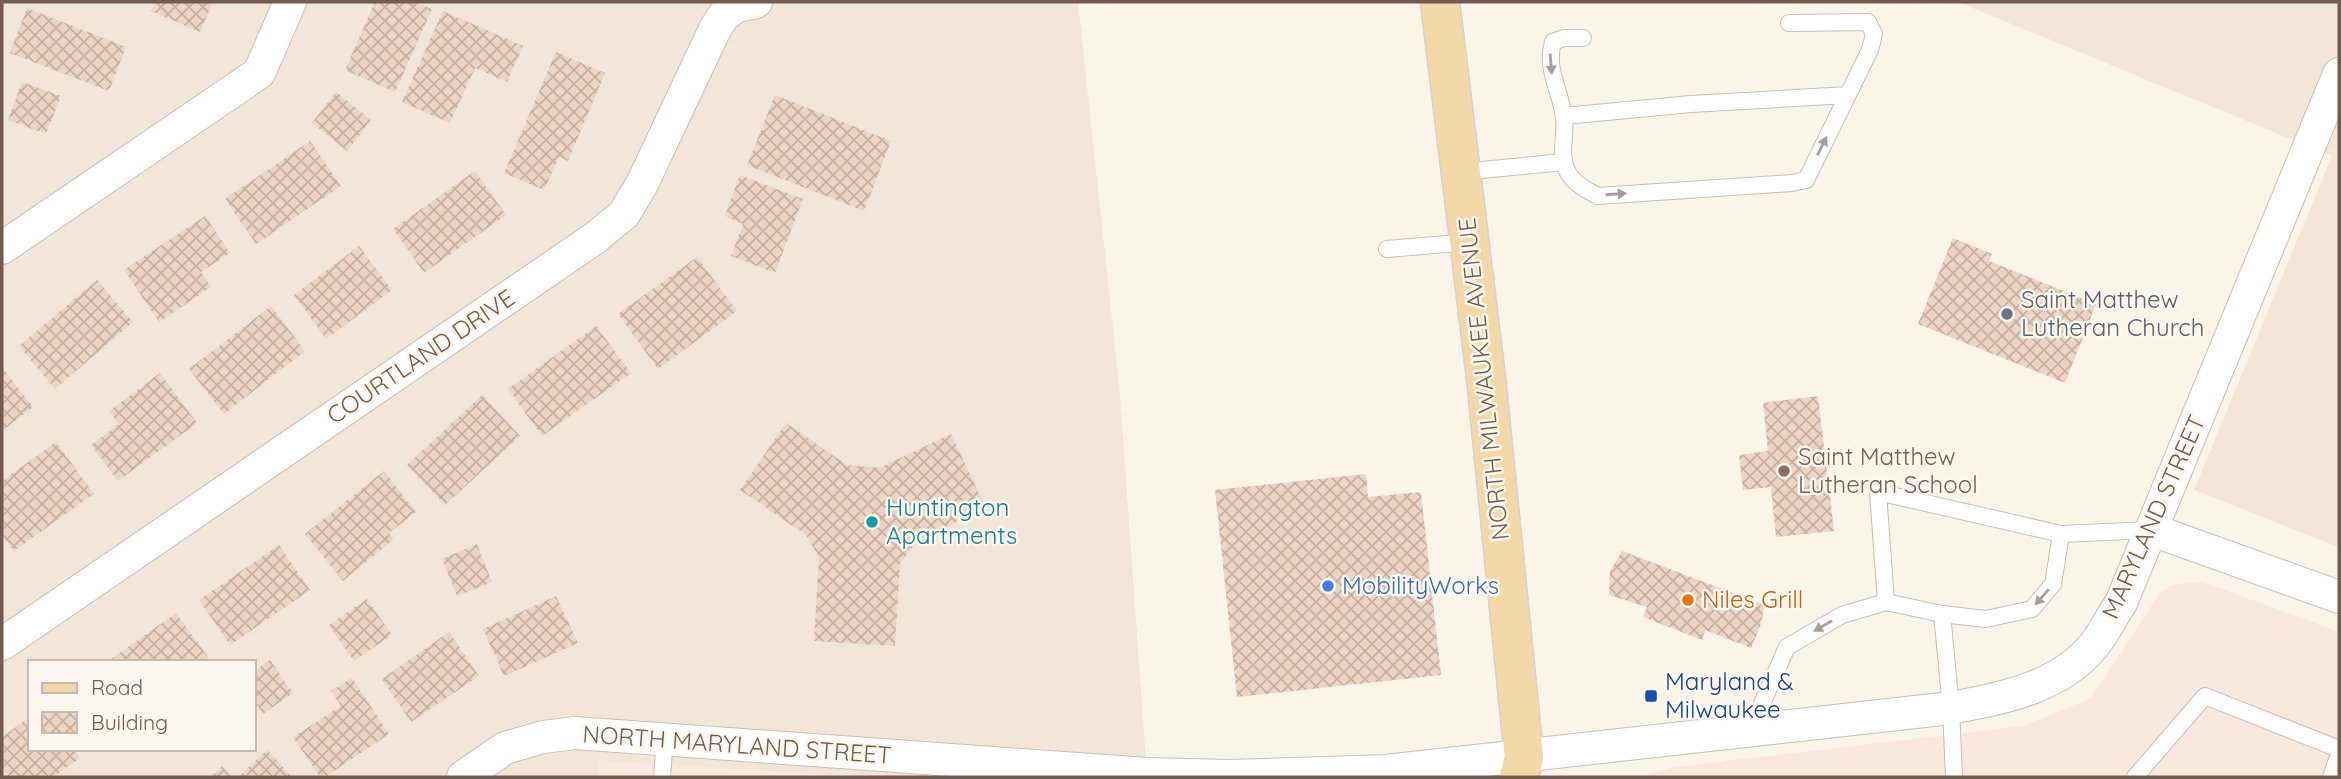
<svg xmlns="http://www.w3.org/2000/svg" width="2341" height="779" font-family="Quicksand,sans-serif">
	<defs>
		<pattern id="building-cross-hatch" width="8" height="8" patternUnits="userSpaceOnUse" patternTransform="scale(1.75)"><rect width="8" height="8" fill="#eed5c3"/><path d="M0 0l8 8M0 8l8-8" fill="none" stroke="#c5b0a1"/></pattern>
	</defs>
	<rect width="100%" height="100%" fill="#fbf4e9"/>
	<!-- residential -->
	<path fill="#f2e6d8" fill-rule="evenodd" d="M 2,2 L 1078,2 L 1120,394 L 1147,777 L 865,777 L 599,761 L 600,777 L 2,777 ZM 30,662 L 254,662 L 254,749 L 30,749 Z
		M 1958,2 L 2339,2 L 2339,547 L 2194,490 L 2332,156 Z"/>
	<!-- commercial -->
	<path fill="#fae7de" d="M 2189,582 L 2209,584 L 2339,632 L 2339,777 L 1638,777 L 1675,767 L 2024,726 L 2091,698 L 2159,594 L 2170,586 Z
		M 599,761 L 864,777 L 600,777 Z"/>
	<!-- building -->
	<path fill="url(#building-cross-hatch)" d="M 155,2 L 213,2 L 200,32 L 151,11 Z
		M 375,2 L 414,2 L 432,9 L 395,92 L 345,70 Z
		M 27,8 L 126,47 L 109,91 L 10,53 Z
		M 443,11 L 523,46 L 507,82 L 475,68 L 450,123 L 402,102 Z
		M 556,52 L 605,73 L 568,161 L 559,157 L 544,190 L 504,173 Z
		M 22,82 L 61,96 L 46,134 L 8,120 Z
		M 336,92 L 371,120 L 347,151 L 312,123 Z
		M 775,95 L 891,141 L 864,211 L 747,165 Z
		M 310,141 L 341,186 L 256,244 L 225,199 Z
		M 475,171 L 506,215 L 424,273 L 393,229 Z
		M 740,175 L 803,199 L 775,273 L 731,256 L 743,224 L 725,216 Z
		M 205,216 L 230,253 L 201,272 L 211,287 L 159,322 L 124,270 Z
		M 1953,238 L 1992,254 L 1989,261 L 2096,304 L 2065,383 L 1918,324 Z
		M 359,246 L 392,290 L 326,339 L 294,295 Z
		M 697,257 L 737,311 L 658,369 L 618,314 Z
		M 97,280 L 133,322 L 55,389 L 19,346 Z
		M 271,306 L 305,351 L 224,414 L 189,369 Z
		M 596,326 L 631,373 L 542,436 L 508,389 Z
		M 2,367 L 33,407 L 2,431 Z
		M 160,373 L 197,423 L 118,481 L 91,445 L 119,424 L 109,411 Z
		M 482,395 L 520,436 L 445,505 L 407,465 Z
		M 1818,396 L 1834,531 L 1776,537 L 1771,487 L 1743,490 L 1739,455 L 1768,451 L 1763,403 Z
		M 786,423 L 847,465 L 879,468 L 951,434 L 986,508 L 918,540 L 900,564 L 895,646 L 814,641 L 819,557 L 806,535 L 740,490 Z
		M 56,442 L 94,494 L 14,551 L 2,535 L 2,481 Z
		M 384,471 L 416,512 L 389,533 L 394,539 L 343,581 L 305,534 Z
		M 1366,474 L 1368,497 L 1421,492 L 1441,675 L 1237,697 L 1215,490 Z
		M 477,544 L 492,582 L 457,596 L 442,559 Z
		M 279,545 L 310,590 L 230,645 L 199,600 Z
		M 1622,551 L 1765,605 L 1760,627 L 1751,648 L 1705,630 L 1702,640 L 1643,617 L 1647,607 L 1609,595 L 1610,571 Z
		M 556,596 L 578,643 L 504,676 L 483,629 Z
		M 367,599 L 392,635 L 354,661 L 329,625 Z
		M 176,613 L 208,657 L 201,662 L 107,662 Z
		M 449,632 L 479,676 L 411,722 L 382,679 Z
		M 270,660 L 293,693 L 263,714 L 254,700 L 254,671 Z
		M 352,678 L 389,734 L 325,777 L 320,777 L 293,737 L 341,706 L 331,691 Z
		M 30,717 L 30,749 L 74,749 L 80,758 L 53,777 L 9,777 L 2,768 L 2,737 Z
		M 267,750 L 292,777 L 238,777 Z
		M 222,766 L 232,777 L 211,777 Z"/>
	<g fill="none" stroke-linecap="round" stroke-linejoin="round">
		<defs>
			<path id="service" d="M 1583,38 L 1564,38 L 1553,42 C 1545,70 1561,91 1564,118 C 1566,132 1561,148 1564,162 C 1568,180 1582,188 1598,196 L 1792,183 L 1806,180 L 1870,50 L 1874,34 L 1868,22 L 1789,23
				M 1564,116 L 1691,104 L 1848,95
				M 1461,172 L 1564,162
				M 1387,249 L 1470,242
				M 1886,602 L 1878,492 L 2061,534 L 2152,530
				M 1942,614 L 1951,708 L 1954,777
				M 1750,731 L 1787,647 L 1842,615 L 1886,602 L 1942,614 L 1986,619 L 2032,609 L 2053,584 L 2061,534
				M 662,777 L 665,738
				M 2135,777 L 2205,696 L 2339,749
				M 2331,777 L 2339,754"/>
			<path id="minor" d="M 2,248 L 259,73 L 290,2
				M 2152,530 L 2339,597
				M 2,644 L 595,238 L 624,214 L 642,184 L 715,29 L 724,15 L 737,6 L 756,2
				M 463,777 L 505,748 L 543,737 L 575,733 L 1147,774 L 1230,776 L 1386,771 L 1951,708 C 2003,698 2060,688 2095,644 C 2105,631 2112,616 2121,603 L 2339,74"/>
			<path id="primary" d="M 1440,2 L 1486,378 L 1524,757 L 1519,777"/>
		</defs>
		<!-- service casing -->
		<use href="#service" stroke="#ccbdb0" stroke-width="18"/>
		<!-- minor casing -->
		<use href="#minor" stroke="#ccbdb0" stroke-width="34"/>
		<!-- primary casing -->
		<use href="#primary" stroke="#d8d1ce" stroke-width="41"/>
		<!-- service -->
		<use href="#service" stroke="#fff" stroke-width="16"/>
		<!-- minor -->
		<use href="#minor" stroke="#fff" stroke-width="32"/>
		<!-- primary -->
		<use href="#primary" stroke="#f3d8a8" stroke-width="38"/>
	</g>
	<!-- one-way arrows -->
	<defs><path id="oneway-solid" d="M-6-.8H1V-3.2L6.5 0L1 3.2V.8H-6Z" transform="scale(1.75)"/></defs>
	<g fill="#ab9d95">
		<use href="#oneway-solid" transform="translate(1551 64) rotate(85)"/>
		<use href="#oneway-solid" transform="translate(1822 146) rotate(-64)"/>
		<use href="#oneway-solid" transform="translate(1616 194) rotate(-4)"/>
		<use href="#oneway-solid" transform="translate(2042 597) rotate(131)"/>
		<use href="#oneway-solid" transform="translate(1823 626) rotate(150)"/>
	</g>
	<!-- markers -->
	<circle fill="#6b7280" stroke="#fdf8ef" stroke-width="2.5" cx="2007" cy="314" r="7"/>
	<circle fill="#8d6e63" stroke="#fdf8ef" stroke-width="2.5" cx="1784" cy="471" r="7"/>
	<circle fill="#0f9aa8" stroke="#fdf8ef" stroke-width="2.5" cx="872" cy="522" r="7"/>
	<circle fill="#3f7fe0" stroke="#fdf8ef" stroke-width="2.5" cx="1328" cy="586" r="7"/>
	<circle fill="#e8710a" stroke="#fdf8ef" stroke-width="2.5" cx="1688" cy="600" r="7"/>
	<rect fill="#1a4fb4" stroke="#fdf8ef" stroke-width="2.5" x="1644" y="689" width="14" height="14" rx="3.5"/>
	<g text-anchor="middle" stroke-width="5" stroke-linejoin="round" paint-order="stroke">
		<!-- worship labels -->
		<g font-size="24" fill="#5b616d" stroke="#fdf8ef" text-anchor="start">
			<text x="2021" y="308">Saint Matthew<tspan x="2021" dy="28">Lutheran Church</tspan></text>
		</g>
		<!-- street labels -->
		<g font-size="24" fill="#735c4f" stroke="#fdf8ef">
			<text transform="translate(421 357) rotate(-34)" y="8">COURTLAND DRIVE</text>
			<text transform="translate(1484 379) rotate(-96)" y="8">NORTH MILWAUKEE AVENUE</text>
			<text transform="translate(2154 517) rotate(-66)" y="8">MARYLAND STREET</text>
			<text transform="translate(737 745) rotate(4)" y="8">NORTH MARYLAND STREET</text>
		</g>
		<!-- education labels -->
		<g font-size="24" fill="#785e54" stroke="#fdf8ef" text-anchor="start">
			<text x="1798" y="465">Saint Matthew<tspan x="1798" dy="28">Lutheran School</tspan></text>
		</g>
		<!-- culture labels -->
		<g font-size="24" fill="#0d838f" stroke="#fdf8ef" text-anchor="start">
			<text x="886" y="516">Huntington<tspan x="886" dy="28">Apartments</tspan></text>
		</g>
		<!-- shop labels -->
		<g font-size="24" fill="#366cbe" stroke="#fdf8ef" text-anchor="start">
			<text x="1342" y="594">MobilityWorks</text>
		</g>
		<!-- food labels -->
		<g font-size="24" fill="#c56008" stroke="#fdf8ef" text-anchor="start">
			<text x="1702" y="608">Niles Grill</text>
		</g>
		<!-- transit labels -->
		<g font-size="24" fill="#164399" stroke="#fdf8ef" text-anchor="start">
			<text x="1665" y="690">Maryland &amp;<tspan x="1665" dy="28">Milwaukee</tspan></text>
		</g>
	</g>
	<!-- border -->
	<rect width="2341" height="779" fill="none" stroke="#735c4f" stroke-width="7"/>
	<!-- legend -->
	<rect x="28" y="660" width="228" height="91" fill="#fdf8ef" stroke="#c6baaf" stroke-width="2"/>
	<rect x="42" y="683" width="35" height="10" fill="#f3d8a8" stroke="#c6baaf" stroke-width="2"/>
	<text x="91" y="695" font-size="21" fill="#735c4f">Road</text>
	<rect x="42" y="712" width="35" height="21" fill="url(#building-cross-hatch)" stroke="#c6baaf" stroke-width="2"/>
	<text x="91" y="730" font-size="21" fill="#735c4f">Building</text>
</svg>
